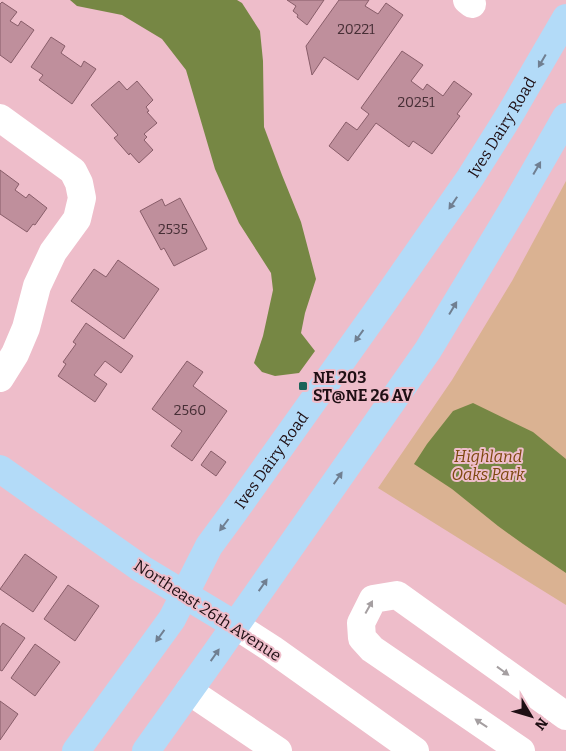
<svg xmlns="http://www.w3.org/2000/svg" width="566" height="751" font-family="Bitter,serif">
	<rect width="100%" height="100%" fill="#eebdca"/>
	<!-- green -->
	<path fill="#dab292" d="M 566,181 L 566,605 L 378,488 L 452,380 L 512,281 Z"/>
	<!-- water -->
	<path fill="#768744" d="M 70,0 L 237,0 L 242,3 L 260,31 L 263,61 L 264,127 L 282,175 L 301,222 L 316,279 L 305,313 L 301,333 L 315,351 L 299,373 L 275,376 L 262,372 L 254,363 L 263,336 L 273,290 L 271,273 L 239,223 L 215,169 L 186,70 L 162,39 L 122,15 L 77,6 Z
		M 473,403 L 533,432 L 566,459 L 566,573 L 523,544 L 498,526 L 452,489 L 414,464 L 427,444 L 453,411 Z"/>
	<!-- building -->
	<path fill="#bf8f9c" stroke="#885d69" d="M 287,0 L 324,0 L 307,25 L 297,17 L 298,15 L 293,11 L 296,6 Z
		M 339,0 L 369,0 L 365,6 L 378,14 L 386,3 L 403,15 L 358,80 L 324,57 L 312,75 L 306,46 Z
		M 2,2 L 17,12 L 10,21 L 18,26 L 21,21 L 34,30 L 11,63 L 0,55 L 0,4 Z
		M 51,37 L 65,46 L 61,53 L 81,67 L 84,61 L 96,69 L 72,104 L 39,80 L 43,75 L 31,67 Z
		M 402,51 L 423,65 L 411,81 L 423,90 L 427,84 L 443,96 L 454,81 L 472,94 L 457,114 L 460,116 L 432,154 L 413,141 L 409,147 L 376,123 L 348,161 L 329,146 L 346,122 L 357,130 L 369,114 L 361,108 Z
		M 119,81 L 127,90 L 137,81 L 153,100 L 146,107 L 149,111 L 147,112 L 157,123 L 144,134 L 147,137 L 144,140 L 153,150 L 139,163 L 130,153 L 129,155 L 114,138 L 118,135 L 91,105 Z
		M 0,170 L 19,184 L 15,190 L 26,198 L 29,194 L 47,208 L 35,225 L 33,224 L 27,232 L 0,214 Z
		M 180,198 L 207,249 L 174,266 L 164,248 L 161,250 L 140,211 L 162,199 L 165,206 Z
		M 118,260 L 159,289 L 124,339 L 71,301 L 94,269 L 106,277 Z
		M 86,323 L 133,356 L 121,373 L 105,361 L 94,375 L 107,384 L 95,402 L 58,376 L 66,364 L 63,362 L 76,344 L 73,342 Z
		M 187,361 L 203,372 L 193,386 L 227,411 L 192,461 L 171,446 L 182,431 L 152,409 Z
		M 211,451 L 226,462 L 216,476 L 201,465 Z
		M 25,554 L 57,577 L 33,612 L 0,589 Z
		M 68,585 L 99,606 L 75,641 L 44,619 Z
		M 3,623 L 25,638 L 2,671 L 0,670 L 0,627 Z
		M 35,644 L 60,662 L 35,696 L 11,678 Z
		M 0,701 L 18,714 L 0,740 Z"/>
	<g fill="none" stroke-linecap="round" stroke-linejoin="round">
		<!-- minor -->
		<path stroke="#fff" stroke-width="28" d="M 467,0 L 472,4
			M 0,118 L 73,171 L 79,183 L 82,198 L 77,219 L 53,252 L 37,286 L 26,328 L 15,354 L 0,378
			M 235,625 L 272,649 L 415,751
			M 189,691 L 278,751
			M 521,751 L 372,649 L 362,638 L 361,623 L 373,599 L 397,595 L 566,716"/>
		<!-- major -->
		<g stroke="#b3dbf8" stroke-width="28">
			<path d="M 0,469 L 142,569 L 235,625"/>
			<path id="s1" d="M 76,751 L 172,619 L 209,546 L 234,512 L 380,307 L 470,178 L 509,116 L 566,18"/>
			<path d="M 146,751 L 216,653 L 428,350 L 515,206 L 566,117"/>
		</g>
	</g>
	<!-- one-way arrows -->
	<defs><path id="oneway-solid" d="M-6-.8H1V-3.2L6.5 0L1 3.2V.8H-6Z" transform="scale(1.25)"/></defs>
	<g fill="#707f91">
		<use href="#oneway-solid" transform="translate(542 61) rotate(120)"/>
		<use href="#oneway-solid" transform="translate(537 168) rotate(-60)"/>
		<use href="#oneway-solid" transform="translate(453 203) rotate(124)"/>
		<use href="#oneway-solid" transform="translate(453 308) rotate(-59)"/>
		<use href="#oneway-solid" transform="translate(359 336) rotate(126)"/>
		<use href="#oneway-solid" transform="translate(338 478) rotate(-55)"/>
		<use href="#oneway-solid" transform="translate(224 525) rotate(127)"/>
		<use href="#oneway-solid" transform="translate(263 585) rotate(-55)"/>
		<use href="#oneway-solid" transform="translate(160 636) rotate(126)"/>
		<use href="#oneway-solid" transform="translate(215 655) rotate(-55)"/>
	</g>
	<g fill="#a59fa1">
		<use href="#oneway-solid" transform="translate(369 607) rotate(-61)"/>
		<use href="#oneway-solid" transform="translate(503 671) rotate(36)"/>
		<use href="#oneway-solid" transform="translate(481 723) rotate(-146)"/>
	</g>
	<!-- markers -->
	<rect fill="#1a6358" stroke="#eebdca" stroke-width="2" x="298" y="381" width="10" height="10" rx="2.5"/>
	<g text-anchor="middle" stroke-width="4" stroke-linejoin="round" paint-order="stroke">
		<!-- number labels -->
		<g font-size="14" fill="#472f36">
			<text x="356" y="34">20221</text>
			<text x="416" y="107">20251</text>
			<text x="173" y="234">2535</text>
			<text x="190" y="415">2560</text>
		</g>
		<!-- street labels -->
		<g font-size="16" fill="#1f0f14" stroke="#eebdca">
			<text dy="6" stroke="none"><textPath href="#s1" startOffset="756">Ives Dairy Road</textPath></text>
			<text dy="6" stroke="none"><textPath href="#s1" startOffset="351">Ives Dairy Road</textPath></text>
			<text transform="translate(208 610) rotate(33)" y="6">Northeast 26th Avenue</text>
		</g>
		<!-- poi labels -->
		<g font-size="16" font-weight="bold" fill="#1f0f14" stroke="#eebdca" text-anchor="start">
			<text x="313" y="383">NE 203<tspan x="313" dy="18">ST@NE 26 AV</tspan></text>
		</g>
		<!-- park labels -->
		<g font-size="16" font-style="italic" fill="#7e480f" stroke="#eebdca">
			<text x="488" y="462">Highland<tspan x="488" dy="18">Oaks Park</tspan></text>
		</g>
	</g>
	<!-- north arrow -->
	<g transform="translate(531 716) rotate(128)" stroke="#eebdca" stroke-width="4" paint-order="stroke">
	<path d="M0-4L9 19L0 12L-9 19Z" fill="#1f0f14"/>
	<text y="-8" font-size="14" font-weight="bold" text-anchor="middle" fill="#1f0f14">N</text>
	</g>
</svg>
